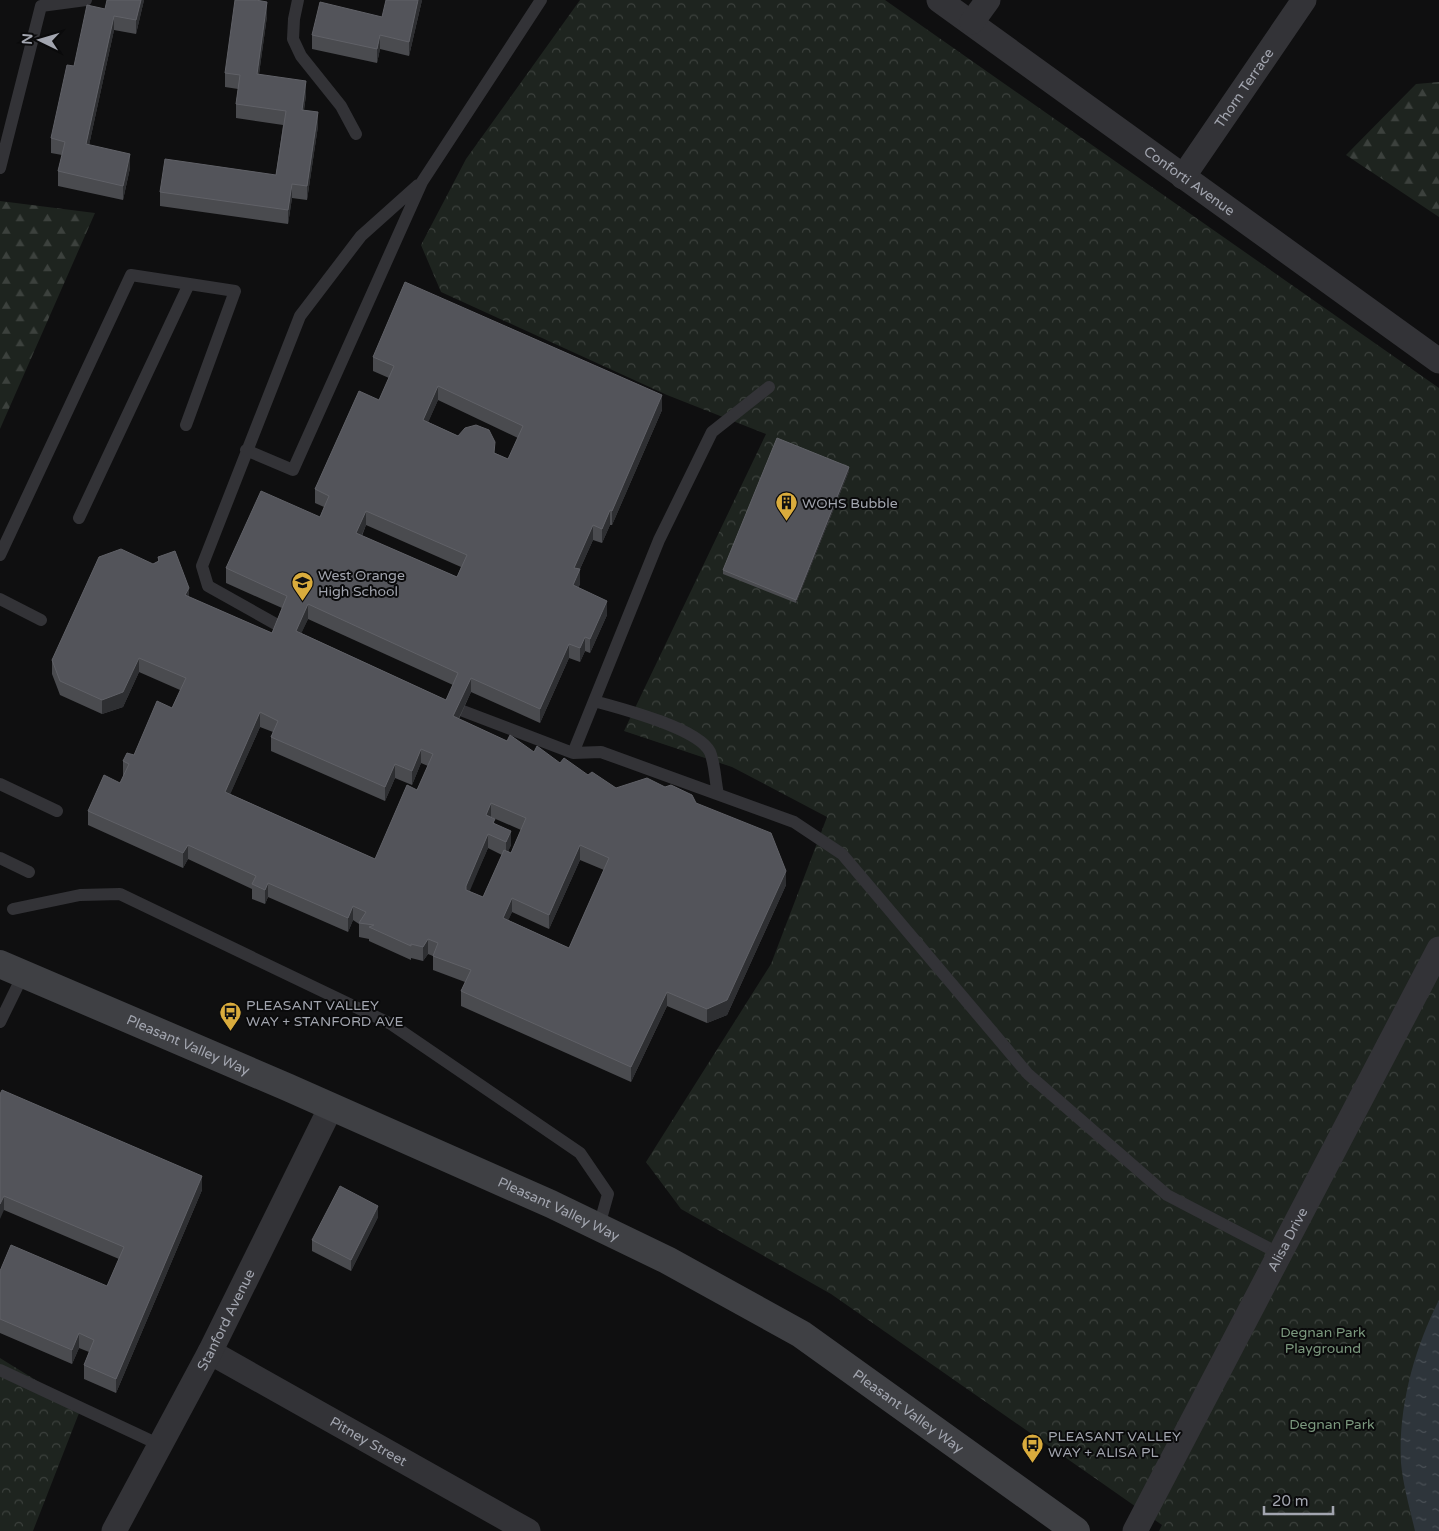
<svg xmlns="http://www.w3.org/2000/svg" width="1439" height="1531" font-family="'Varela Round',sans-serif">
	<defs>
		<pattern id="forest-firs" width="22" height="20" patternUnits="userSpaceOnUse" patternTransform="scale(1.25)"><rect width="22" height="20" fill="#1e241f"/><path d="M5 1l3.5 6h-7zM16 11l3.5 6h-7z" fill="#3c413d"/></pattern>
		<pattern id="park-crowns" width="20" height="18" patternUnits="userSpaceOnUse" patternTransform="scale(1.25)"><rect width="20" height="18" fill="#1e241f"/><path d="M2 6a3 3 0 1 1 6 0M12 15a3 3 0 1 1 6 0" fill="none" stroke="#3c413d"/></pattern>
		<pattern id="water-ripples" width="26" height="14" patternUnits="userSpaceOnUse" patternTransform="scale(1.25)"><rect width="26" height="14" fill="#2e353b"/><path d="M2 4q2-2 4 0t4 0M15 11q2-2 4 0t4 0" fill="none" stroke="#494f55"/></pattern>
	</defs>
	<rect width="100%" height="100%" fill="#0f0f10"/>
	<!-- forest -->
	<path fill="url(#forest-firs)" d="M 1439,82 L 1439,217 L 1346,155 L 1416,84 Z
		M 0,201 L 95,213 L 0,429 Z"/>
	<!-- park -->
	<path fill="url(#park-crowns)" d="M 580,0 L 885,0 L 1439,388 L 1439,1531 L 1159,1531 L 1162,1525 L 831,1294 L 681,1209 L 646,1162 L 771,964 L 827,817 L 732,767 L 624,731 L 766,434 L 667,395 L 441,292 L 421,245 L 466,159 Z
		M 0,1358 L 81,1408 L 33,1531 L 0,1531 Z"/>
	<!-- water -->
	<path fill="url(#water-ripples)" d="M 1439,1300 L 1439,1531 L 1415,1531 C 1410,1509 1403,1485 1401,1463 C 1398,1408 1414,1349 1439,1300 Z"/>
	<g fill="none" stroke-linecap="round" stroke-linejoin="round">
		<!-- service -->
		<path stroke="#333337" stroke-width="12" d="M 298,0 L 294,19 L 293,39 L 301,56 L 341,106 L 356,134
			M 0,168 L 41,6 L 86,0
			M 246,450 L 293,470 L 422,182 L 541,0
			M 79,518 L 189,284
			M 0,555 L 131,275 L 235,291 L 186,425
			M 0,599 L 41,620
			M 281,627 L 208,586 L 202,566 L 300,316 L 361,236 L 418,185
			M 463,711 L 573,753 L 601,752 L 794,822 L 842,854 L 1028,1074 L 1167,1195 L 1280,1254
			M 573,753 L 594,701
			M 0,784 L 57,811
			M 718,794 C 715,781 715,764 710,752 C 698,728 620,708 594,701 L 659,540 L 712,432 L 769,387
			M 0,858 L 29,872
			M 13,909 L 80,895 L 120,894 L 391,1024 L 580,1153 L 608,1194 L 599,1226
			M 0,1022 L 23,975
			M 0,1370 L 160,1445"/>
		<!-- minor -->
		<g stroke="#333337" stroke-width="25">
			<path id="s1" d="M 939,0 L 1439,361"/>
			<path d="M 972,22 L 988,0"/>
			<path id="s2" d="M 1183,177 L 1304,0"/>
			<path id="s3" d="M 210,1352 L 528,1531"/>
			<path id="s4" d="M 114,1531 L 210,1352 L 331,1107"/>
			<path id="s5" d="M 1135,1531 L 1439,949"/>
		</g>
		<!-- secondary -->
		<path stroke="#3f4044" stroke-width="28" id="s6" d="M 0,964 L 287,1087 L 551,1204 L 667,1260 L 801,1334 L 1076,1531"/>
	</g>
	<!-- wall -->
	<path fill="#4a4b4f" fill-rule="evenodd" d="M 144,0 L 136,34 L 114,30 L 89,145 L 130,168 L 123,200 L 58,186 L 58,171 L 62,155 L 51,153 L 51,138 L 74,66 L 105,9 Z
		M 422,0 L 409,56 L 380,49 L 377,63 L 312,49 L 312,35 L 382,17 Z
		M 267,16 L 259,74 L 306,95 L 304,110 L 318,126 L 307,200 L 292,198 L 288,224 L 160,206 L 160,192 L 276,175 L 283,125 L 236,118 L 236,104 L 238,89 L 225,87 L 225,73 Z
		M 373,357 L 662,410 L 612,525 L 610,525 L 602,543 L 593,540 L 580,569 L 580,584 L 578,588 L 607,615 L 590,653 L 585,651 L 580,662 L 569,658 L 540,723 L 471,692 L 459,719 L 507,741 L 588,775 L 616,788 L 696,803 L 786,885 L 727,1015 L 707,1023 L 667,1006 L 631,1082 L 461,1006 L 461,991 L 465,982 L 433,970 L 433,956 L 428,954 L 423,961 L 411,958 L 411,960 L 369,941 L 369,939 L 359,937 L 359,924 L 353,920 L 348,932 L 268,897 L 265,904 L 252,899 L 252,889 L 188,859 L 183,868 L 88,825 L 88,811 L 120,783 L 124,776 L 123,775 L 123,761 L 134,755 L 172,708 L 180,690 L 139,672 L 123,707 L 102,714 L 60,695 L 52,674 L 52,660 L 153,564 L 158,561 L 158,557 L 189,597 L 272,633 L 282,608 L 226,583 L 226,568 L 320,517 L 324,507 L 315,503 L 315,489 L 379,400 L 389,378 L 373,371 ZM 438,400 L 518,438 L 508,459 L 428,422 ZM 366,525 L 461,567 L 457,577 L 362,536 ZM 308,619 L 453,685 L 446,700 L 301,633 ZM 260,727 L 273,732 L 271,737 L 271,751 L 385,801 L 395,778 L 412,785 L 421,763 L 428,766 L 417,790 L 375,859 L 230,794 ZM 491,817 L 521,830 L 511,853 L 508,851 L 511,845 L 495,824 ZM 488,848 L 502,855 L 483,897 L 469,891 ZM 580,860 L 604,870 L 569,948 L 508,920 L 512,912 L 549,929 Z
		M 849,471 L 796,603 L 723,574 L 723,570 Z
		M 0,1094 L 202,1190 L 116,1393 L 84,1379 L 84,1365 L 89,1352 L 79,1348 L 72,1364 L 0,1333 L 0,1271 L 107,1286 L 119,1259 L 4,1210 Z
		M 378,1217 L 351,1271 L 312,1251 L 312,1240 Z"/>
	<!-- shaded-wall -->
	<path fill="#2e2f32" d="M 141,0 L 144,0 L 136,34 L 136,20 Z
		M 418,0 L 422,0 L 409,56 L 409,42 Z
		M 267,2 L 267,16 L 257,88 L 257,74 Z
		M 114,16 L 114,30 L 86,159 L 86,144 Z
		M 380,35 L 380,49 L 377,63 L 377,49 Z
		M 306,81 L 306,95 L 302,124 L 302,110 Z
		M 318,112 L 318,126 L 307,200 L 307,186 Z
		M 130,154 L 130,168 L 123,200 L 123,186 Z
		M 292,184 L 292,198 L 288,224 L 288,210 Z
		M 438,386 L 438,400 L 423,434 L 423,420 Z
		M 662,395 L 662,410 L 612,525 L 612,511 Z
		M 849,467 L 849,471 L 796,603 L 796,600 Z
		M 610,510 L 610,525 L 602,543 L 602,529 Z
		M 366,511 L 366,525 L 356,548 L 356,533 Z
		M 593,525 L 593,540 L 574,582 L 574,568 Z
		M 580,569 L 580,584 L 573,600 L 573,585 Z
		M 189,588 L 189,602 L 185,595 Z
		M 607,601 L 607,615 L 590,653 L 590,639 Z
		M 308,604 L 308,619 L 296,645 L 296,631 Z
		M 585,637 L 585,651 L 580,662 L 580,648 Z
		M 569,644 L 569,658 L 540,723 L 540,709 Z
		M 139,658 L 139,672 L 123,707 L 102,714 L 102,700 Z
		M 471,678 L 471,692 L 453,730 L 453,716 Z
		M 260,712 L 260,727 L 225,806 L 225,792 Z
		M 421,749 L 421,763 L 412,785 L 412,771 Z
		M 395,764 L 395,778 L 385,801 L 385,787 Z
		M 491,803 L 491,817 L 486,815 Z
		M 511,831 L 511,845 L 506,856 L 506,842 Z
		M 488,834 L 488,848 L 466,900 L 466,886 Z
		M 188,845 L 188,859 L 183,868 L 183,853 Z
		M 580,845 L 580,860 L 549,929 L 549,915 Z
		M 786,871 L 786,885 L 727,1015 L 707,1023 L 707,1009 Z
		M 268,883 L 268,897 L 265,904 L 265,890 Z
		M 512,898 L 512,912 L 503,932 L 503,918 Z
		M 353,906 L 353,920 L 348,932 L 348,918 Z
		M 428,939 L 428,954 L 423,961 L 423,947 Z
		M 667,992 L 667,1006 L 631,1082 L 631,1067 Z
		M 202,1176 L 202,1190 L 116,1393 L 116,1379 Z
		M 4,1196 L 4,1210 L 0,1219 L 0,1204 Z
		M 378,1206 L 378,1217 L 351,1271 L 351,1260 Z
		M 79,1333 L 79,1348 L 72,1364 L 72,1350 Z"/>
	<!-- building -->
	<path fill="#53545a" stroke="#606167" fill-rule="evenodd" d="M 107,0 L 141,0 L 136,20 L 114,16 L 86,144 L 130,154 L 123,186 L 58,171 L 65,142 L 51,138 L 67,65 L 74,66 L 87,5 L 105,9 Z
		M 235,0 L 256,0 L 267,2 L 257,74 L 306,81 L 302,110 L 318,112 L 307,186 L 292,184 L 288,210 L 160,192 L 165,159 L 276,175 L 286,111 L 236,104 L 240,75 L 225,73 Z
		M 386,0 L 418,0 L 409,42 L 380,35 L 377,49 L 312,35 L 320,2 L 382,17 Z
		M 405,282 L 662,395 L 612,511 L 610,510 L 602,529 L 593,525 L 574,568 L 580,569 L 573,585 L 607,601 L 590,639 L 585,637 L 580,648 L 569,644 L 540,709 L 471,678 L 453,716 L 507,741 L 510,735 L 534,752 L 537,746 L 560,763 L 564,758 L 588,775 L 592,772 L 616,788 L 647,778 L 665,787 L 671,785 L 692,795 L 696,803 L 771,833 L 786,871 L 727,1000 L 707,1009 L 667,992 L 631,1067 L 461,991 L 471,970 L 433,956 L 438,943 L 428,939 L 423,947 L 411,944 L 411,946 L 369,927 L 374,925 L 359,923 L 366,912 L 353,906 L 348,918 L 268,883 L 265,890 L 252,884 L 256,876 L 188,845 L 183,853 L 88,811 L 104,775 L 120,783 L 129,764 L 123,761 L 127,753 L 134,755 L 157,701 L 172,708 L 186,678 L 139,658 L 123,692 L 102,700 L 60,681 L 52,660 L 99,557 L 121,549 L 153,564 L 159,561 L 158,557 L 175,551 L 189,588 L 185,595 L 272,633 L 287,596 L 226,568 L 261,491 L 320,517 L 329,496 L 315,489 L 359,391 L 379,400 L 394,366 L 373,357 ZM 438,386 L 523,426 L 508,459 L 494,453 L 495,442 L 489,430 L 476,425 L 465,428 L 458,436 L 423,420 ZM 366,511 L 467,555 L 457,577 L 356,533 ZM 308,604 L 458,673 L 446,700 L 296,631 ZM 260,712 L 278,721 L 271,737 L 385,787 L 395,764 L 412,771 L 421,749 L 433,754 L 417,790 L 407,785 L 375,859 L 225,792 ZM 491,803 L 526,818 L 511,853 L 504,850 L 483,897 L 466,890 L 466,886 L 488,834 L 506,842 L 511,831 L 493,823 L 495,819 L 486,815 ZM 580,845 L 609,858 L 569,948 L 503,918 L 512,898 L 549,915 Z
		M 777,438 L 849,467 L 796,600 L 723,570 Z
		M 2,1090 L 202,1176 L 116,1379 L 84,1365 L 94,1340 L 79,1333 L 72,1350 L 0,1319 L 0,1271 L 11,1245 L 107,1286 L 124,1247 L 4,1196 L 0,1204 L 0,1094 Z
		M 340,1186 L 378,1206 L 351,1260 L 312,1240 Z"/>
	<!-- icons -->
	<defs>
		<symbol id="building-pin" viewBox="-11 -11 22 30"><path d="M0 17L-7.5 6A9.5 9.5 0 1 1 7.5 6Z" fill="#daac3d" stroke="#0a0a0b"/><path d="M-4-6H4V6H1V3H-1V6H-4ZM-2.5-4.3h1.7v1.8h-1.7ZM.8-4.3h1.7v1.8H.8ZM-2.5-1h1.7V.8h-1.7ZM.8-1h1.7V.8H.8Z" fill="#111"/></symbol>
		<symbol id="school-pin" viewBox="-11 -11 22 30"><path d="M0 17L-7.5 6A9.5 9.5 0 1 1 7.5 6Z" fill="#daac3d" stroke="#0a0a0b"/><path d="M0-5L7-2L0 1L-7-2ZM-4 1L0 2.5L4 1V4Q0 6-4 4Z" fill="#111"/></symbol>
		<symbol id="bus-pin" viewBox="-11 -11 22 30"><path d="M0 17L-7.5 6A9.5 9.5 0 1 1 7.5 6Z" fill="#daac3d" stroke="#0a0a0b"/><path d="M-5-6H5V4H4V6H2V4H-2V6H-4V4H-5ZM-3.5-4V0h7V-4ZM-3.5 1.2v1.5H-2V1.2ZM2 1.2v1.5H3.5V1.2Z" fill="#111"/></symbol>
	</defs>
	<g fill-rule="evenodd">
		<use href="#building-pin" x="774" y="490" width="25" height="34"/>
		<use href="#school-pin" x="290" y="570" width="25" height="34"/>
		<use href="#bus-pin" x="218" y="1000" width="25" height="34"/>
		<use href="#bus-pin" x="1020" y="1432" width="25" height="34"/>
	</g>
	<g text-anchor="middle" stroke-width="4" stroke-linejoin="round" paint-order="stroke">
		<!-- street labels -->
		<g font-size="14" fill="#a2a5af" stroke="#0a0a0b">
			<text dy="5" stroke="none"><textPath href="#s2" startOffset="108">Thorn Terrace</textPath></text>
			<text dy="5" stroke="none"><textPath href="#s1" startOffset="309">Conforti Avenue</textPath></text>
			<text dy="5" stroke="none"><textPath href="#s6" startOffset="205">Pleasant Valley Way</textPath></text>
			<text dy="5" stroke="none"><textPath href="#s6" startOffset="610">Pleasant Valley Way</textPath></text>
			<text dy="5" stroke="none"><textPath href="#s5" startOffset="329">Alisa Drive</textPath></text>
			<text dy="5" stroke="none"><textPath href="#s4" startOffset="239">Stanford Avenue</textPath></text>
			<text dy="5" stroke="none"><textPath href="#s6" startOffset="1015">Pleasant Valley Way</textPath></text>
			<text dy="5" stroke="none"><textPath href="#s3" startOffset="182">Pitney Street</textPath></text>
		</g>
		<!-- poi labels -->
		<g font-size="14" fill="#a2a5af" stroke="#0a0a0b" text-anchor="start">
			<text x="802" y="508">WOHS Bubble</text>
			<text x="318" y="580">West Orange<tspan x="318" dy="16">High School</tspan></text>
			<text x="246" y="1010">PLEASANT VALLEY<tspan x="246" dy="16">WAY + STANFORD AVE</tspan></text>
			<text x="1048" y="1441">PLEASANT VALLEY<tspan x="1048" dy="16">WAY + ALISA PL</tspan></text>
		</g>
		<!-- park labels -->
		<g font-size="14" fill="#7b987e" stroke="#0a0a0b">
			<text x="1323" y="1337">Degnan Park<tspan x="1323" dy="16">Playground</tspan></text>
			<text x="1332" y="1429">Degnan Park</text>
		</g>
	</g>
	<!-- north arrow -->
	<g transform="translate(40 40) rotate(275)" stroke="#0a0a0b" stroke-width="4" paint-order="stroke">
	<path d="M0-4L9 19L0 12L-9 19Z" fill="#a2a5af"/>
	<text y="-8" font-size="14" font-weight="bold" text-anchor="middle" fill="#a2a5af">N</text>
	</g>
	<!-- scale -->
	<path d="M1264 1506v8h69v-8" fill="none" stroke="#a2a5af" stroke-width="2.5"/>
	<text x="1272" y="1506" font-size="15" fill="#a2a5af" stroke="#0a0a0b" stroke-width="4" paint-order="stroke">20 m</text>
</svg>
